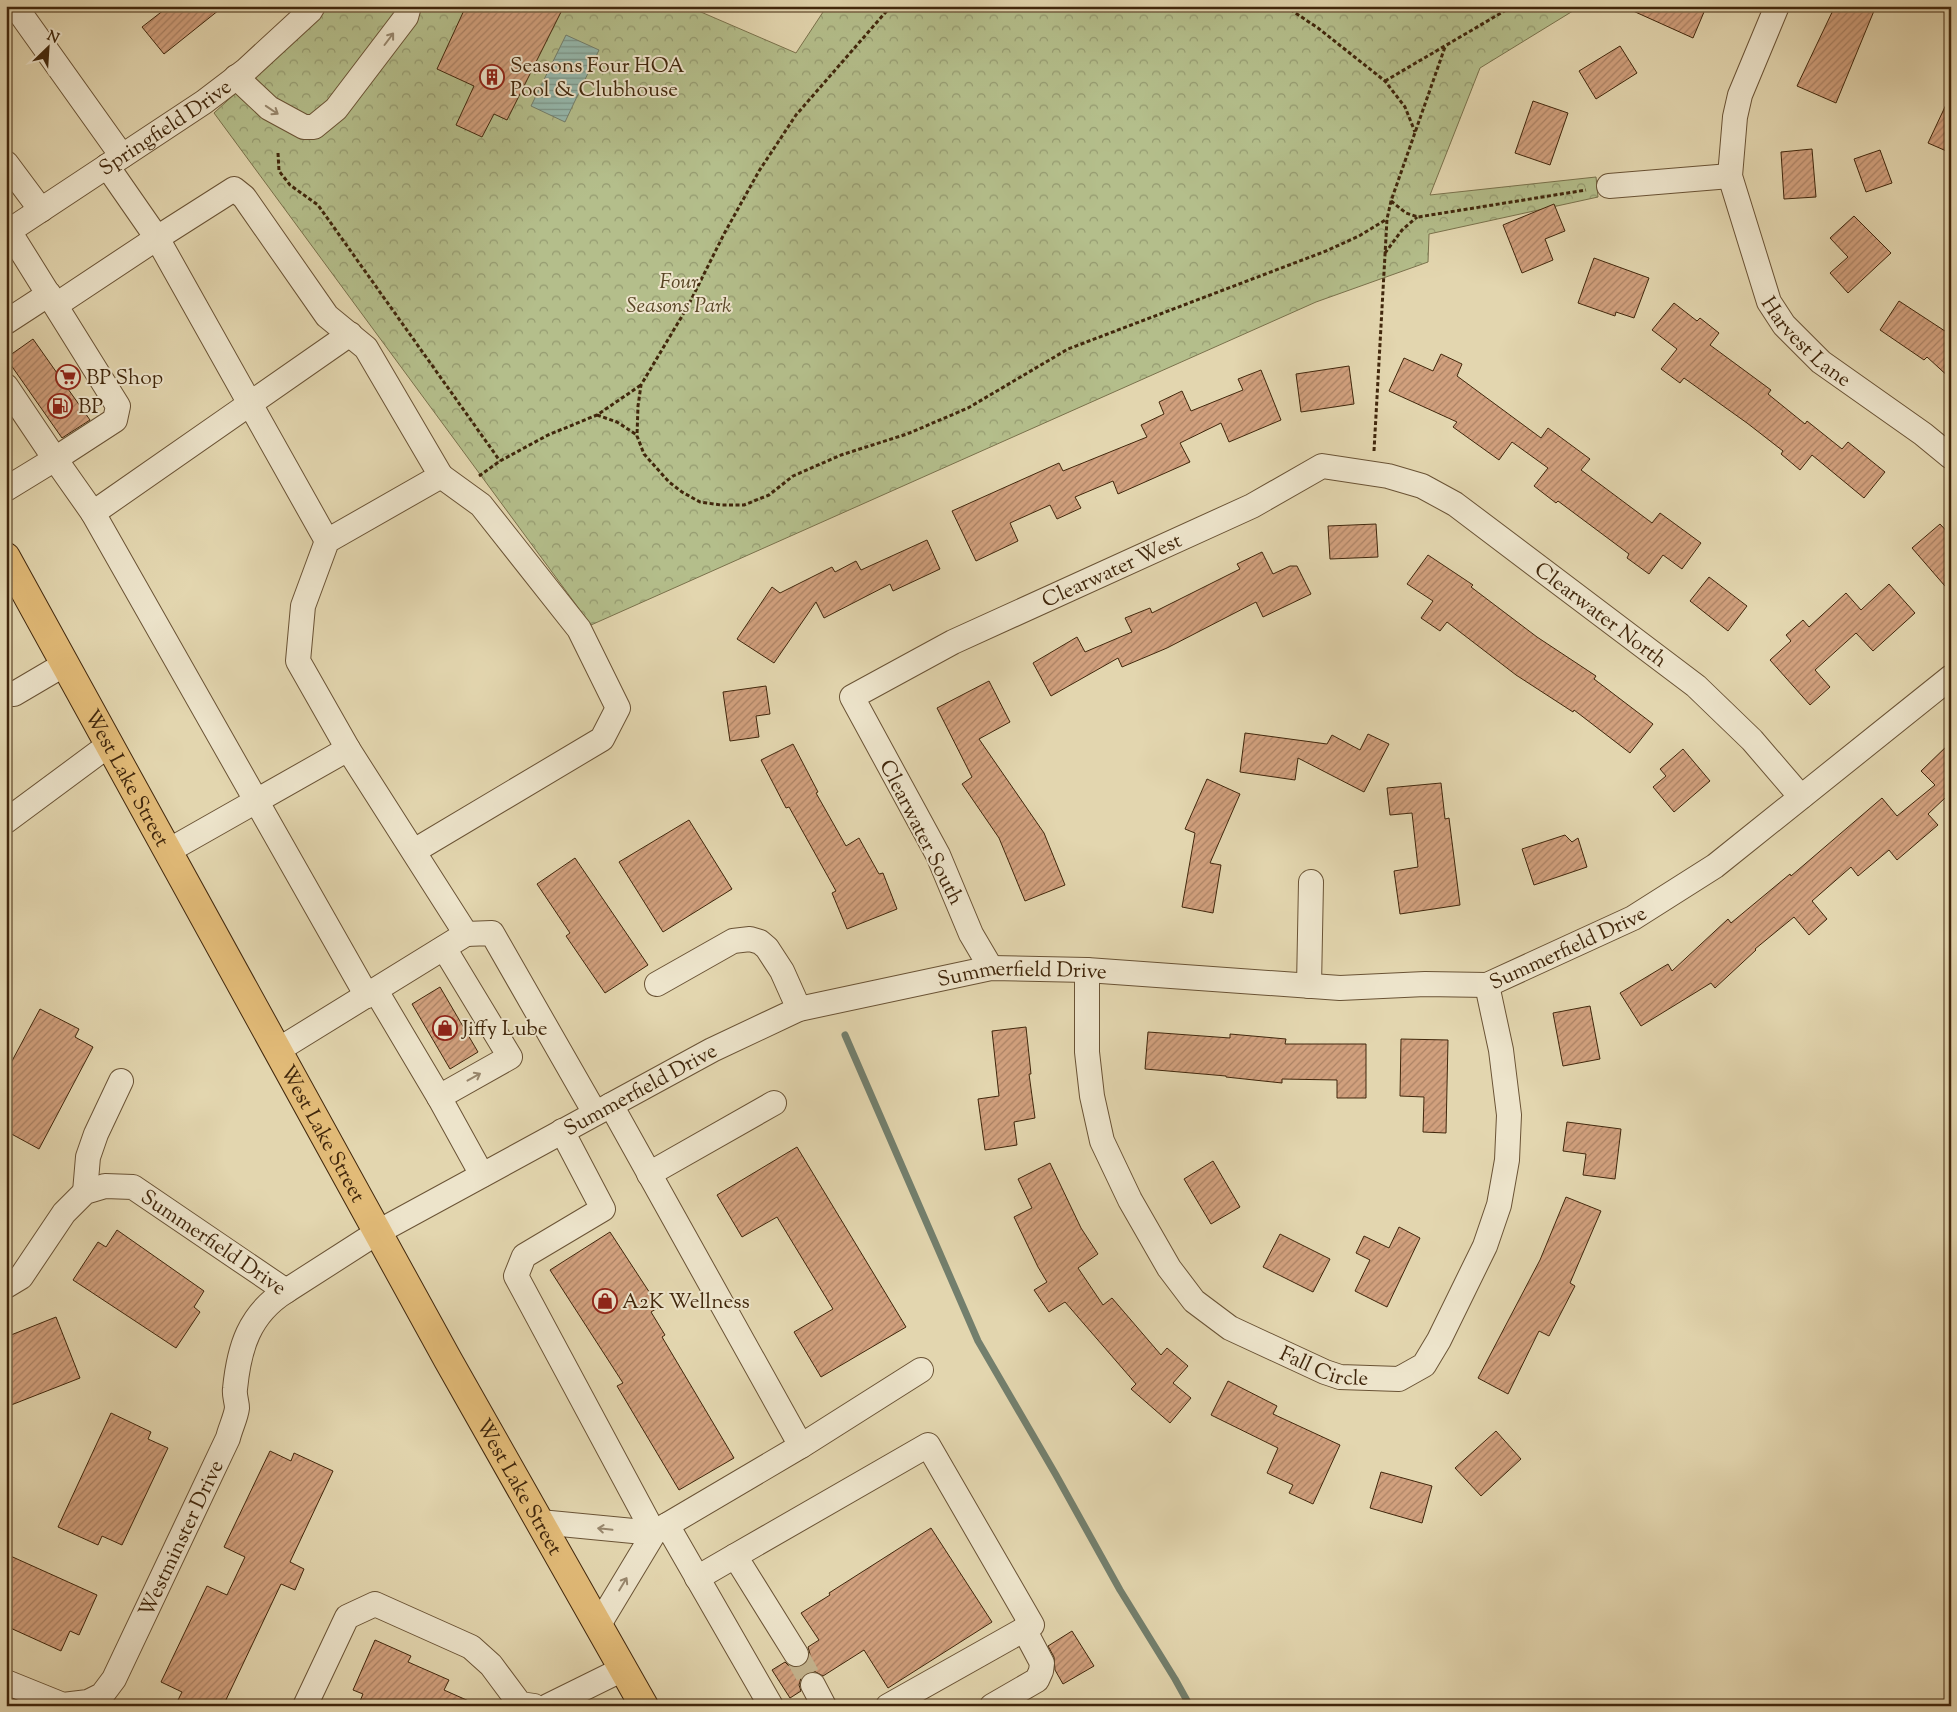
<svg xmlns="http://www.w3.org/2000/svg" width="1957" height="1712" font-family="'Sorts Mill Goudy',serif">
	<defs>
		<pattern id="forest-crowns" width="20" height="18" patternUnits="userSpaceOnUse" patternTransform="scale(1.25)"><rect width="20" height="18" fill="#b4be8b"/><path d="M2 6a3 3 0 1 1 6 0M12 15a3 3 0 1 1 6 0" fill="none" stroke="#949a70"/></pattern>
		<pattern id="water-rules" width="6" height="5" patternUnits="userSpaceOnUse" patternTransform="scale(1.25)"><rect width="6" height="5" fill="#95b9ae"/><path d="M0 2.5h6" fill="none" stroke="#7b968c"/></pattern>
		<pattern id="building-hatch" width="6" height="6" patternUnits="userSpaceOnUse" patternTransform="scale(1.25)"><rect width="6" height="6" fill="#d1a07d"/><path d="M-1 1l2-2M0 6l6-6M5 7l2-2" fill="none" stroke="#ab8265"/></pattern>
	</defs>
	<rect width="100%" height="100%" fill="#e3d6af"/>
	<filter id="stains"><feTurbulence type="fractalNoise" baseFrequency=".004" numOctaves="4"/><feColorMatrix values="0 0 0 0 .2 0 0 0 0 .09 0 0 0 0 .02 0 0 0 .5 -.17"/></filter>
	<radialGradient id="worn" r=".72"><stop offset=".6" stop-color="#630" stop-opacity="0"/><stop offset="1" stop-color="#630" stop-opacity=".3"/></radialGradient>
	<!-- forest -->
	<path fill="url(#forest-crowns)" stroke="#7a724c" d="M 325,6 L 687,6 L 796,53 L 827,6 L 1581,6 L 1480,68 L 1430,195 L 1596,177 L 1598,197 L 1429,234 L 1428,262 L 1316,302 L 591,625 L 214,113 L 317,18 Z"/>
	<!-- water -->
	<path fill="url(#water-rules)" stroke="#737f6d" d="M 566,35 L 599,50 L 565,122 L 531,106 Z"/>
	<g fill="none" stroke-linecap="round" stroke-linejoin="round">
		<!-- stream -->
		<path stroke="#737f6d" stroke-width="7" d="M 845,1035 L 978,1341 L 1056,1475 L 1120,1590 L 1175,1679 L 1190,1706"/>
	</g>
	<!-- building -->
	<path fill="url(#building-hatch)" stroke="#41270c" d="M 169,6 L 224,6 L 164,54 L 142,27 Z
		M 466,6 L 564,6 L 507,120 L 494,114 L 482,137 L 456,125 L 474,86 L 437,69 Z
		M 1622,6 L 1691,6 L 1704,12 L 1693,38 Z
		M 1835,6 L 1876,6 L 1836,103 L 1797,86 Z
		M 1620,46 L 1637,73 L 1596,99 L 1579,71 Z
		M 1951,94 L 1951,153 L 1928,143 Z
		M 1533,101 L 1568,113 L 1550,165 L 1515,153 Z
		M 1812,149 L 1816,197 L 1784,199 L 1781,152 Z
		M 1880,150 L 1892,183 L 1866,192 L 1854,159 Z
		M 1554,204 L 1565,231 L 1545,239 L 1553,260 L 1522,273 L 1503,225 Z
		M 1854,216 L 1891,253 L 1848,293 L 1830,273 L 1848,257 L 1830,238 Z
		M 1594,258 L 1649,278 L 1634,318 L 1616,312 L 1615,316 L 1578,303 Z
		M 1899,301 L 1951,335 L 1951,379 L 1927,357 L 1924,360 L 1880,330 Z
		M 1674,303 L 1697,321 L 1700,318 L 1719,333 L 1710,345 L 1771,390 L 1768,394 L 1805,424 L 1807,421 L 1842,449 L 1848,442 L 1885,472 L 1864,498 L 1812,455 L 1800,470 L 1781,454 L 1783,451 L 1747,423 L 1684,378 L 1680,383 L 1661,369 L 1677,349 L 1652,330 Z
		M 33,339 L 57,373 L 68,366 L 79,382 L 68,389 L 90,420 L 62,438 L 6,358 Z
		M 1441,354 L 1462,364 L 1457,376 L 1541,438 L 1548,428 L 1590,459 L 1581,470 L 1652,523 L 1660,513 L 1701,543 L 1682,569 L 1663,555 L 1649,574 L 1627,558 L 1629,554 L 1558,501 L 1556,503 L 1534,486 L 1548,468 L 1512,442 L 1499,460 L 1453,427 L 1457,422 L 1389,391 L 1404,358 L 1433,371 Z
		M 1349,366 L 1354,404 L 1301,412 L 1296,374 Z
		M 1261,370 L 1281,420 L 1229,442 L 1221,423 L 1180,443 L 1190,462 L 1118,494 L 1113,481 L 1075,497 L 1081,508 L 1057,519 L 1050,505 L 1010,523 L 1018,541 L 976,561 L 952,511 L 1059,463 L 1063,471 L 1147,437 L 1141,425 L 1164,414 L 1159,402 L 1182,391 L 1191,411 L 1243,390 L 1238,379 Z
		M 1376,524 L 1378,557 L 1330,559 L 1328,526 Z
		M 1940,524 L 1951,536 L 1951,593 L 1912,548 Z
		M 927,540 L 940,569 L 893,591 L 890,584 L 824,618 L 816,602 L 774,663 L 737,639 L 772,587 L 780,593 L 832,567 L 835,572 L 856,561 L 861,570 Z
		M 1262,552 L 1273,574 L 1290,566 L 1297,566 L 1311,594 L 1263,617 L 1256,602 L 1167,648 L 1122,667 L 1118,658 L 1051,696 L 1033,663 L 1077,637 L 1085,652 L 1132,632 L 1125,618 L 1150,608 L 1152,613 L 1240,569 L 1237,564 Z
		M 1428,555 L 1473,585 L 1471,587 L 1537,637 L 1596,676 L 1594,679 L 1653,724 L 1630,753 L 1574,710 L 1573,712 L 1516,675 L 1447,622 L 1440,631 L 1421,618 L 1433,601 L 1407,584 Z
		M 1709,577 L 1747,606 L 1728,631 L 1690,601 Z
		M 1889,584 L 1915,613 L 1873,651 L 1856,633 L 1815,670 L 1830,687 L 1810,705 L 1770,660 L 1791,641 L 1786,635 L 1803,620 L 1809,627 L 1846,593 L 1861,610 Z
		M 989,681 L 1010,722 L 979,739 L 1044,833 L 1065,885 L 1025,901 L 999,838 L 962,784 L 972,777 L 937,708 Z
		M 766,686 L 770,714 L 756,716 L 759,737 L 730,741 L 723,692 Z
		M 1245,733 L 1327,744 L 1332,735 L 1360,750 L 1368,734 L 1389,744 L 1364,792 L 1298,758 L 1295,780 L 1240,772 Z
		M 1951,742 L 1951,801 L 1946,797 L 1928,814 L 1938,825 L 1897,860 L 1889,850 L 1858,876 L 1851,867 L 1812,901 L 1827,919 L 1809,935 L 1794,917 L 1755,949 L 1756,950 L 1715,988 L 1711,983 L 1641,1026 L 1620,993 L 1668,964 L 1672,971 L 1728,919 L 1731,923 L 1790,874 L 1791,876 L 1882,798 L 1897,816 L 1935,785 L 1921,771 Z
		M 793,744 L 818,792 L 816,793 L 846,846 L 859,838 L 879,874 L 883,873 L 897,909 L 847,929 L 832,893 L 836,891 L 789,807 L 786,808 L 761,760 Z
		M 1683,749 L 1710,781 L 1674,812 L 1653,787 L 1666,776 L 1660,769 Z
		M 1207,779 L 1240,794 L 1210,863 L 1221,865 L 1213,913 L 1182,907 L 1195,833 L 1185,829 Z
		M 1441,783 L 1445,819 L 1449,818 L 1460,905 L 1400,914 L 1394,871 L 1418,867 L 1412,813 L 1390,815 L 1387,788 Z
		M 689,820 L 732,889 L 663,932 L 619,862 Z
		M 1565,835 L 1572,842 L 1578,838 L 1587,867 L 1534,885 L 1522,849 Z
		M 575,858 L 648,965 L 605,993 L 566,936 L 570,933 L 537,884 Z
		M 440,987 L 478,1052 L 450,1069 L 412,1004 Z
		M 1590,1006 L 1600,1059 L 1563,1066 L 1553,1013 Z
		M 40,1009 L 79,1029 L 75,1037 L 93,1047 L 39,1149 L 6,1131 L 6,1072 Z
		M 1026,1027 L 1031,1074 L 1029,1074 L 1035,1118 L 1014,1122 L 1017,1145 L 985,1150 L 978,1099 L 999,1096 L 992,1031 Z
		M 1148,1032 L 1230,1038 L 1230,1034 L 1286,1039 L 1285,1044 L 1366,1044 L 1366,1098 L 1337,1098 L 1337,1080 L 1282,1079 L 1282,1083 L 1226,1077 L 1226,1076 L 1145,1069 Z
		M 1401,1039 L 1448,1040 L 1446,1133 L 1423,1132 L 1424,1097 L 1400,1096 Z
		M 1567,1122 L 1621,1129 L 1615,1179 L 1583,1175 L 1586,1154 L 1563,1151 Z
		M 797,1147 L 906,1327 L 821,1377 L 794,1332 L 833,1309 L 777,1217 L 742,1237 L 717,1195 Z
		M 1213,1161 L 1240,1207 L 1211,1224 L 1184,1179 Z
		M 1050,1163 L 1081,1228 L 1098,1254 L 1078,1268 L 1103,1305 L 1112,1298 L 1161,1355 L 1167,1348 L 1188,1366 L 1173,1383 L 1191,1398 L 1170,1423 L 1131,1389 L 1136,1384 L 1065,1302 L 1049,1312 L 1034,1290 L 1047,1282 L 1038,1267 L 1014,1217 L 1032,1208 L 1018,1179 Z
		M 1566,1197 L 1601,1211 L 1570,1283 L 1575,1286 L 1549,1336 L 1539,1331 L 1508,1394 L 1478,1378 L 1540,1260 Z
		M 1399,1227 L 1420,1238 L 1387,1307 L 1355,1291 L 1370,1260 L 1356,1253 L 1364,1236 L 1389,1248 Z
		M 117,1230 L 204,1291 L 194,1307 L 200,1312 L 176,1348 L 73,1280 L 98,1242 L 106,1247 Z
		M 610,1232 L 659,1307 L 651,1312 L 665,1335 L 662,1337 L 734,1458 L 679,1490 L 617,1386 L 623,1383 L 550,1270 Z
		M 1280,1234 L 1330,1259 L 1313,1292 L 1263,1267 Z
		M 56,1317 L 80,1378 L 6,1407 L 6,1337 Z
		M 1228,1381 L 1277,1406 L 1273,1414 L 1340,1445 L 1313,1504 L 1289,1493 L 1293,1485 L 1267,1473 L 1278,1448 L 1211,1415 Z
		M 111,1413 L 151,1432 L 148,1439 L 168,1448 L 122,1545 L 102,1536 L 98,1545 L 58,1527 Z
		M 1496,1431 L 1521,1459 L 1481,1496 L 1455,1468 Z
		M 270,1451 L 291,1461 L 294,1453 L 333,1471 L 290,1562 L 304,1569 L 295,1590 L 281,1584 L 223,1706 L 175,1706 L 182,1692 L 161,1682 L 207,1586 L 227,1595 L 245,1557 L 224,1547 Z
		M 1381,1472 L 1432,1486 L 1422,1523 L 1370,1508 Z
		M 931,1528 L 992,1622 L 888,1688 L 864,1650 L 823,1676 L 814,1671 L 806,1673 L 801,1678 L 799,1685 L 801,1691 L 790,1698 L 772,1670 L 785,1662 L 789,1666 L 796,1668 L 804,1665 L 808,1661 L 810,1654 L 808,1647 L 819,1640 L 801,1613 L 830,1595 L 829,1593 Z
		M 6,1554 L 97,1595 L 79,1635 L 70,1631 L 61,1651 L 6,1626 Z
		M 1072,1631 L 1094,1666 L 1063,1684 L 1055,1670 L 1054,1657 L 1048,1646 Z
		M 375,1640 L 411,1656 L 408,1662 L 449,1680 L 444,1690 L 480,1706 L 358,1706 L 363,1694 L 353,1690 Z"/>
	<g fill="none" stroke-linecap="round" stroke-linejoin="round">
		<!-- minor-tunnel -->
		<path stroke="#c3b38e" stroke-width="24" stroke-dasharray="24 12" stroke-linecap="butt" d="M 796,1654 L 813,1685"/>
		<defs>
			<g id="minor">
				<path d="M 15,6 L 122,156"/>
				<path id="s1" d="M 1777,6 L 1740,95 L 1735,117 L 1730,176 L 1769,302 L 1784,325 L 1821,362 L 1923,434 L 1951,457"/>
				<path d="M 236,77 L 269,108 L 304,127 L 314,127 L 336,109 L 406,17 L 409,6"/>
				<path d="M 6,163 L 41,210"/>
				<path d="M 107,166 L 157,238 L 234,189 L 244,197 L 327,316 L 366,348 L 441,476 L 327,541 L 303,606 L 298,661 L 348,749 L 168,851"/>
				<path d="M 1609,186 L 1730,176"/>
				<path d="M 9,231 L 118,406 L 115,420 L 55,459 L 93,513 L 350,334"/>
				<path id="s2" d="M 6,233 L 204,102 L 246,70 L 310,11 L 313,6"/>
				<path d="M 56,305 L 157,238 L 327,541"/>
				<path d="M 6,322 L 49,294"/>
				<path d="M 6,386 L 55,459 L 6,489"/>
				<path d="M 93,513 L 367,996"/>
				<path d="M 6,693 L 14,694 L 65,664"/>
				<path d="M 6,821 L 110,744"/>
				<path d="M 414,851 L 602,739 L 618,708 L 579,629 L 481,505 L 441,476"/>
				<path d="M 466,934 L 492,933 L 595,1113"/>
				<path id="s3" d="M 991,968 L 971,934 L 938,855 L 852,697 L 953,642 L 1252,506 L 1322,466 L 1388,476 L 1422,486 L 1455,504 L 1696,686 L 1752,740 L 1801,797"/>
				<path id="s4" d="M 1087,970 L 1087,1052 L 1092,1096 L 1102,1141 L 1130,1200 L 1169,1268 L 1194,1301 L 1230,1328 L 1325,1372 L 1340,1377 L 1399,1379 L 1424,1365 L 1439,1340 L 1485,1246 L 1499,1205 L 1507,1160 L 1509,1115 L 1501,1050 L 1487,985"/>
				<path d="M 657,984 L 733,941 L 750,939 L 760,942 L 767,948 L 782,971 L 799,1009"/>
				<path d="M 1309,986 L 1311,882"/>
				<path d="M 376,991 L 439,1097 L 482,1175"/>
				<path d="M 278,1050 L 466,934 L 348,749"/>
				<path d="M 439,1097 L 510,1057 L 444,948"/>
				<path d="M 611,1105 L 801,1446"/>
				<path d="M 562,1131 L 603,1209 L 524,1256 L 516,1276 L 654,1533"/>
				<path d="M 649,1174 L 774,1103"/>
				<path d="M 85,1192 L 88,1157 L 96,1134 L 121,1081"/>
				<path id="s5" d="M 6,1286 L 21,1277 L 64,1213 L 85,1192 L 105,1186 L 133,1187 L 286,1291 L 378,1232 L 712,1050 L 799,1009 L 991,968 L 1087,970 L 1340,988 L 1425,984 L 1487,985 L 1633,918 L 1715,866 L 1951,677"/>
				<path d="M 540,1522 L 654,1533"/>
				<path d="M 667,1525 L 801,1446 L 921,1370"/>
				<path d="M 697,1578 L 735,1556"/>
				<path d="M 598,1626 L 654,1533 L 667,1525 L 771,1706"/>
				<path d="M 796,1654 L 735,1556 L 928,1445 L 1032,1625 L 888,1706"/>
				<path id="s6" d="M 6,1682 L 63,1705 L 88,1702 L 102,1695 L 114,1679 L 228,1438 C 230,1429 236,1417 237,1408 C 237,1402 234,1395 235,1389 C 239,1348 249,1314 286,1291"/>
				<path d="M 813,1685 L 824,1706"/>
				<path d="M 305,1706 L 347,1617 L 375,1604 L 471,1647 L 491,1665 L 520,1704 L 534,1706"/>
				<path d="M 548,1706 L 623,1669"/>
				<path d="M 992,1706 L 1037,1680 L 1041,1671 L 1042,1663 L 1024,1629"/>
			</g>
			<g id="major">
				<path id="s7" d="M 6,557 L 448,1360 L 644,1706"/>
			</g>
		</defs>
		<!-- minor casing -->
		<use href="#minor" stroke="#6a5335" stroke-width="26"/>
		<!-- major casing -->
		<use href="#major" stroke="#41270c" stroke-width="30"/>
		<!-- path -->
		<path stroke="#41270c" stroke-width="3" stroke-dasharray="4 2.5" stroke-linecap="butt" d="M 891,6 L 796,115 L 759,171 L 724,234 L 688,306 L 641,385 L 638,406 L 637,436 L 644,454 L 669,482 L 682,492 L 700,502 L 721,505 L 744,505 L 769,495 L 793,476 L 841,455 L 907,434 L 968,408 L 1068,349 L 1326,251 L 1359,236 L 1387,219
			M 1285,6 L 1318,28 L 1385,81 L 1405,107 L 1415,132
			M 1385,81 L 1513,6
			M 278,153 L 279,171 L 290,185 L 318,205 L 500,461
			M 1391,201 L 1406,213 L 1418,217 L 1586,190
			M 1385,253 L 1402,230 L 1417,217
			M 597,415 L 617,422 L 637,435
			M 1374,451 L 1387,219 L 1391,201 L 1445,47
			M 479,476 L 500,461 L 548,435 L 597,415 L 641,385"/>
		<!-- minor -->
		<use href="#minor" stroke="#ede4cb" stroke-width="24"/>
		<!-- major -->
		<use href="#major" stroke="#e2bb78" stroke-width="28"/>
	</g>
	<!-- one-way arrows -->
	<defs><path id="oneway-shaft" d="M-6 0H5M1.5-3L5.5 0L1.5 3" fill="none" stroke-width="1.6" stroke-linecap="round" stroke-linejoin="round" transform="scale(1.25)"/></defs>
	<g stroke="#97866c">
		<use href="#oneway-shaft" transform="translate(389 39) rotate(-53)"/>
		<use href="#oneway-shaft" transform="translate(272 110) rotate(34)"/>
		<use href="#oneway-shaft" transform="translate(474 1077) rotate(-29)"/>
		<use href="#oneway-shaft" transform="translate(605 1529) rotate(-174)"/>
		<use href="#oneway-shaft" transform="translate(623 1584) rotate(-59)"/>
	</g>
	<!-- icons -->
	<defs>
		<symbol id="building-ring" viewBox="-11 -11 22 22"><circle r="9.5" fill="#ede4cb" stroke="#8f2418" stroke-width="1.5"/><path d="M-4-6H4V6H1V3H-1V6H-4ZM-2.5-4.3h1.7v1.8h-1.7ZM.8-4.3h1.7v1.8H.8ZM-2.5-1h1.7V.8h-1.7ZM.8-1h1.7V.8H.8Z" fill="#8f2418"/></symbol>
		<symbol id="supermarket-ring" viewBox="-11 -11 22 22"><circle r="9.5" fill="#ede4cb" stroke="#8f2418" stroke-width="1.5"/><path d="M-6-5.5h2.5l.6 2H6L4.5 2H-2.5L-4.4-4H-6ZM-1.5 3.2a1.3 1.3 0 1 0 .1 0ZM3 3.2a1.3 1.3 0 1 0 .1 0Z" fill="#8f2418"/></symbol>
		<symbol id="fuel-ring" viewBox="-11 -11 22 22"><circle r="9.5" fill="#ede4cb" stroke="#8f2418" stroke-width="1.5"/><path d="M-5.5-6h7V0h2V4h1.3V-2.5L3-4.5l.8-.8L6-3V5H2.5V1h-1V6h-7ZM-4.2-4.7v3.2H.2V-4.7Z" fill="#8f2418"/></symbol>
		<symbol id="shop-ring" viewBox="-11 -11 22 22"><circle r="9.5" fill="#ede4cb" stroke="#8f2418" stroke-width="1.5"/><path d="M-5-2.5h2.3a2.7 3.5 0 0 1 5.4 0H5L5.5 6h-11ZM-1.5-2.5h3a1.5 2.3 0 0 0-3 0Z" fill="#8f2418"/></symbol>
	</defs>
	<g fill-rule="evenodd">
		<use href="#building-ring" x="478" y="63" width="28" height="28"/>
		<use href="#supermarket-ring" x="54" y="363" width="28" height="28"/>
		<use href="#fuel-ring" x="46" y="392" width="28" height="28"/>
		<use href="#shop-ring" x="431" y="1014" width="28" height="28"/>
		<use href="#shop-ring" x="591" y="1287" width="28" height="28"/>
	</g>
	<g text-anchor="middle" stroke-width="4" stroke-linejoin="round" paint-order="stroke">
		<!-- poi labels -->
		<g font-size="21" fill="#41270c" stroke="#ede4cb" text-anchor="start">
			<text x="510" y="72">Seasons Four HOA<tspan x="510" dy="24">Pool &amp; Clubhouse</tspan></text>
			<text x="86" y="384">BP Shop</text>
			<text x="78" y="413">BP</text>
			<text x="462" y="1035">Jiffy Lube</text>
			<text x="622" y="1308">A2K Wellness</text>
		</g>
		<!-- street labels -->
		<g font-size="21" fill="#41270c" stroke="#ede4cb">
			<text dy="7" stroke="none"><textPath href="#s2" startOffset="191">Springfield Drive</textPath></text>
			<text dy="7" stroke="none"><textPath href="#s1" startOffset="365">Harvest Lane</textPath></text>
			<text dy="7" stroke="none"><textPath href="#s3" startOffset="594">Clearwater West</textPath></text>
			<text dy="7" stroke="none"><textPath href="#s3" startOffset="1152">Clearwater North</textPath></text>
			<text dy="7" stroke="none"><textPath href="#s7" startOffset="252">West Lake Street</textPath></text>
			<text transform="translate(922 832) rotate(63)" y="7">Clearwater South</text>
			<text dy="7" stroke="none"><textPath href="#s5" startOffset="1726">Summerfield Drive</textPath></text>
			<text dy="7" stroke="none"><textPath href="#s5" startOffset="1171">Summerfield Drive</textPath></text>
			<text dy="7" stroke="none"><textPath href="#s5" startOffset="766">Summerfield Drive</textPath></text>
			<text dy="7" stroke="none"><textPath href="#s7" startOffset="658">West Lake Street</textPath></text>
			<text dy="7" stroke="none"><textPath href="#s5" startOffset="271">Summerfield Drive</textPath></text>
			<text dy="7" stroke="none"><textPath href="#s4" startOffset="505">Fall Circle</textPath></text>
			<text dy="7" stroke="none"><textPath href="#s7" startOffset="1062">West Lake Street</textPath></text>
			<text dy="7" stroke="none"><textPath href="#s6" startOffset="278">Westminster Drive</textPath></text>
		</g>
		<!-- park labels -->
		<g font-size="21" font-style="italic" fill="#584525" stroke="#ede4cb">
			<text x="679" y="288">Four<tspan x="679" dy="24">Seasons Park</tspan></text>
		</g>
	</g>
	<!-- margin -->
	<rect width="1957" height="1712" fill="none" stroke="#e3d6af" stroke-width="25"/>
	<rect x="8" y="8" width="1942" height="1697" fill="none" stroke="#41270c" stroke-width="2.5"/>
	<rect x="12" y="12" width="1932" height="1687" fill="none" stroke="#41270c"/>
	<!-- north arrow -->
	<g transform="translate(48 48) rotate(25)" stroke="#ede4cb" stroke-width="4" paint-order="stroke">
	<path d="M0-4L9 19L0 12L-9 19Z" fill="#41270c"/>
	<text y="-8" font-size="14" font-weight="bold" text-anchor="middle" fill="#41270c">N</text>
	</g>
	<rect width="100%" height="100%" filter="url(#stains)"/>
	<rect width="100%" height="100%" fill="url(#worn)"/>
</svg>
